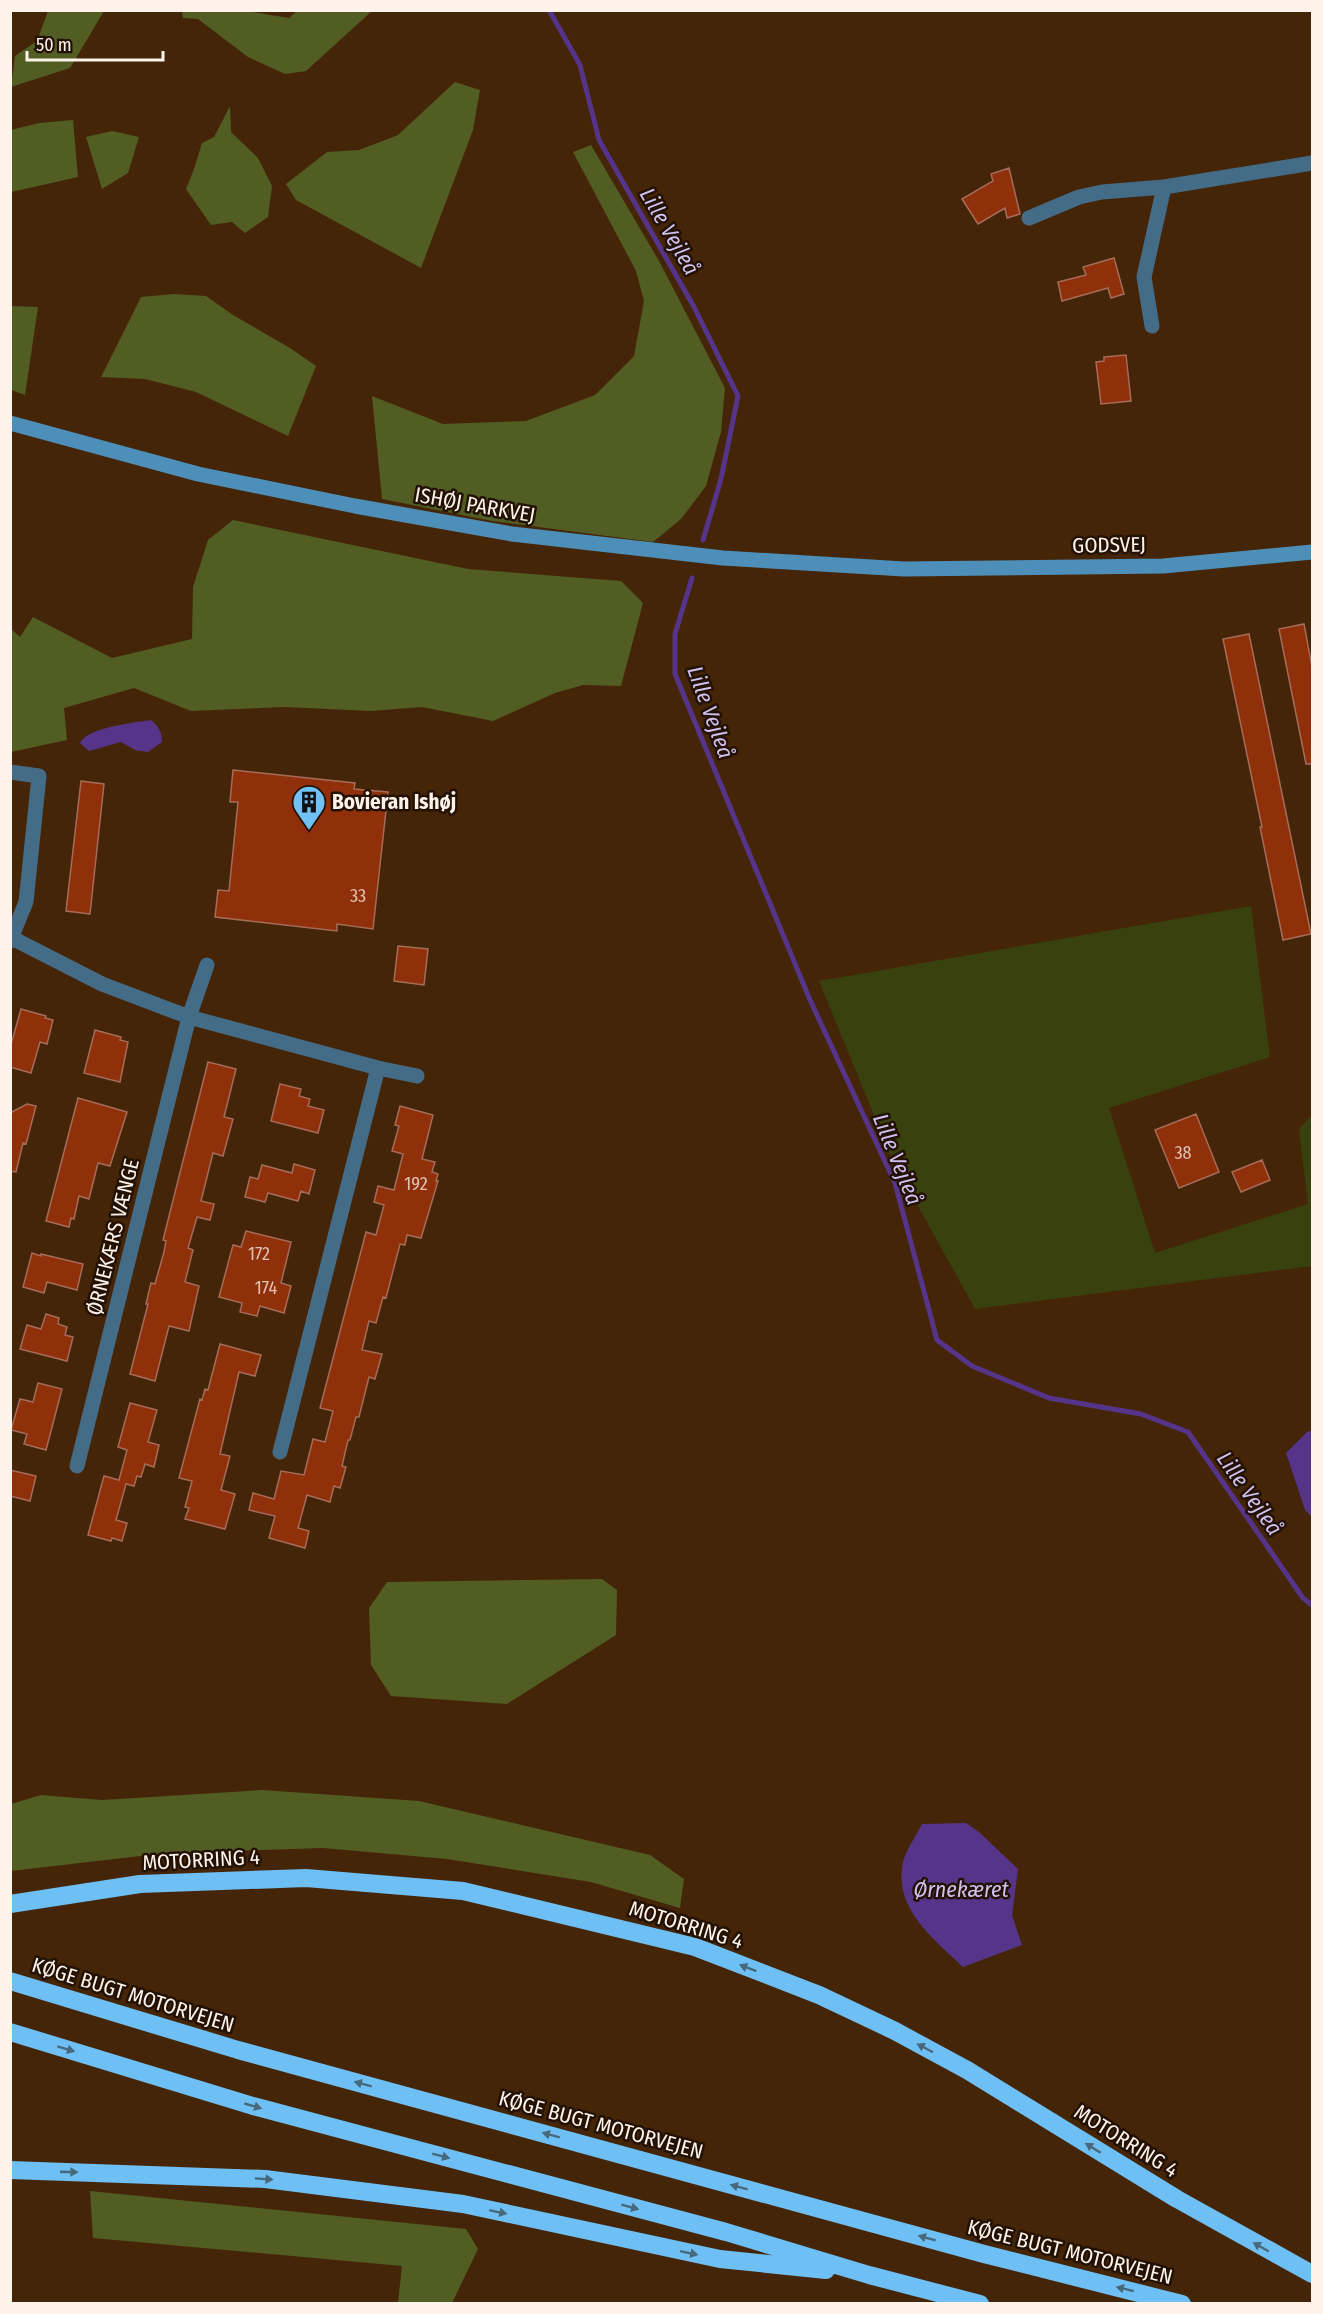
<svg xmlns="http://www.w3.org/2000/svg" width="1323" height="2314" font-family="'Fira Sans Condensed',sans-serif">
	<rect width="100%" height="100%" fill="#452508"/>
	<!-- green -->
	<path fill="#39420e" d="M 1251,906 L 1270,1057 L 1109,1108 L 1155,1253 L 1308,1204 L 1299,1129 L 1312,1115 L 1312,1266 L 975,1309 L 892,1159 L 819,981 Z"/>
	<!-- forest -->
	<path fill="#525d23" d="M 48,11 L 104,11 L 70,68 L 11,87 L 15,56 L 37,41 Z
		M 182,11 L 246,11 L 289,18 L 297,11 L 372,11 L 306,71 L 285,74 L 248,57 L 198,19 L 183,18 Z
		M 455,82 L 480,90 L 473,130 L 421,268 L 296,200 L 286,184 L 327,152 L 359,150 L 398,135 Z
		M 230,106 L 231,132 L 258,158 L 272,186 L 268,217 L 245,233 L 232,222 L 211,225 L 186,189 L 194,169 L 202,143 L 214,137 Z
		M 73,120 L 78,177 L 11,192 L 11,130 L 39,123 Z
		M 112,131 L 139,137 L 128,173 L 102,189 L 86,137 Z
		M 591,145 L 659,261 L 725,388 L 721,432 L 706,486 L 681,519 L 653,542 L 492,521 L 382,499 L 372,396 L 443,424 L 526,421 L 595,395 L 634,356 L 644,301 L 636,271 L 573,152 Z
		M 173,294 L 206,296 L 233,315 L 290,348 L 316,366 L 288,436 L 196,392 L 145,379 L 101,377 L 141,297 Z
		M 11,306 L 38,307 L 25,395 L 11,390 Z
		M 233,520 L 468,569 L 621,581 L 643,603 L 621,686 L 583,685 L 555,693 L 493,721 L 422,707 L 371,711 L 284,707 L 191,711 L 134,688 L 64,708 L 67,740 L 11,752 L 11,629 L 20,637 L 33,617 L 112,658 L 192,639 L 193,587 L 208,540 Z
		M 602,1579 L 617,1590 L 616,1635 L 507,1704 L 391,1696 L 371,1665 L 369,1608 L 387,1582 Z
		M 262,1790 L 419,1801 L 650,1855 L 684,1879 L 680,1908 L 591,1882 L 447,1859 L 323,1848 L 166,1853 L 11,1871 L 11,1804 L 41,1795 L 102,1800 Z
		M 90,2191 L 466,2229 L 478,2249 L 452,2303 L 398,2303 L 402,2266 L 93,2238 Z"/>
	<!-- water -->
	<path fill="#563489" d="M 151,720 C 159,727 162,732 162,742 L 148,752 L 135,750 L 121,742 L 89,751 L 80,743 C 88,727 133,723 151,720 Z
		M 1312,1430 L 1312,1517 L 1305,1510 L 1286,1453 L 1307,1432 Z
		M 966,1823 L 979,1832 L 1018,1869 L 1012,1915 L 1022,1945 L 963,1967 C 934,1939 893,1909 903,1862 C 906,1850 916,1836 922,1824 Z"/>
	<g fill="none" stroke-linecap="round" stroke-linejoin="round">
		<!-- stream -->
		<path stroke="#563489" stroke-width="5" d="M 549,10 L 580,65 L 599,140 L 694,307 L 738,396 L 721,479 L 703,540
			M 692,578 L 675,634 L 675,674 L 810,1000 L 895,1183 L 937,1340 L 972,1366 L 1049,1398 L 1141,1414 L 1188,1432 L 1303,1598 L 1312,1605"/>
	</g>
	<!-- building -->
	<path fill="#8f300a" stroke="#a56c59" stroke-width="1.5" d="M 1009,168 L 1020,214 L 1007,218 L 1005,208 L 978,224 L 962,199 L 993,181 L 991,174 Z
		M 1114,258 L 1124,294 L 1111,298 L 1108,288 L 1062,301 L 1058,282 L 1086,275 L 1083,267 Z
		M 1126,355 L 1131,401 L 1101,404 L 1096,362 L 1104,361 L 1104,357 Z
		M 1304,624 L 1312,667 L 1312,764 L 1306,764 L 1279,629 Z
		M 1249,634 L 1311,934 L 1283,940 L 1260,827 L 1262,827 L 1223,639 Z
		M 233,770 L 355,783 L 354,789 L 388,792 L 373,929 L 337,924 L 337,931 L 215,917 L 218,890 L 229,891 L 238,802 L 230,802 Z
		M 81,781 L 104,784 L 90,914 L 66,911 Z
		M 398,946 L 428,949 L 424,985 L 394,981 Z
		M 21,1009 L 46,1016 L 45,1018 L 53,1020 L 47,1044 L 40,1042 L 31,1073 L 10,1067 L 10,1048 Z
		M 95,1030 L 121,1037 L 120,1040 L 128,1042 L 120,1082 L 84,1073 Z
		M 208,1062 L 236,1069 L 224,1117 L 233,1119 L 223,1156 L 213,1153 L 201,1201 L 214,1204 L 210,1220 L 197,1217 L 188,1248 L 193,1250 L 185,1282 L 199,1286 L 189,1331 L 169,1326 L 155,1381 L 130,1374 L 148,1304 L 146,1304 L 151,1283 L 155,1284 L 164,1252 L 166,1241 L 163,1240 Z
		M 280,1084 L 301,1089 L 299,1096 L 310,1099 L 308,1106 L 324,1110 L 318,1133 L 271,1121 Z
		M 78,1098 L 127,1112 L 110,1166 L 98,1163 L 89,1199 L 79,1196 L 74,1219 L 71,1218 L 69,1227 L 46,1221 Z
		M 27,1104 L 36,1106 L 26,1144 L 23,1143 L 16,1172 L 10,1171 L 10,1113 Z
		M 400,1106 L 433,1115 L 422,1159 L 435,1162 L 432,1172 L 438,1174 L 436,1181 L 438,1181 L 421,1238 L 407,1235 L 405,1245 L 400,1244 L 386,1298 L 383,1297 L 376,1323 L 369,1321 L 362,1350 L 382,1354 L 375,1379 L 369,1377 L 359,1417 L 356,1417 L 350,1440 L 348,1440 L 342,1466 L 346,1467 L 340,1488 L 334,1486 L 330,1502 L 307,1495 L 298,1528 L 309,1531 L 305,1548 L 269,1538 L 275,1516 L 249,1510 L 253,1493 L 274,1499 L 281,1471 L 304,1475 L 313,1439 L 325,1442 L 333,1411 L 320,1408 L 366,1232 L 376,1235 L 384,1205 L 374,1202 L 378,1186 L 394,1190 L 403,1154 L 392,1151 L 399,1126 L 395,1125 Z
		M 1196,1114 L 1219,1172 L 1179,1188 L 1155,1130 Z
		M 1262,1160 L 1270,1180 L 1241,1192 L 1232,1172 Z
		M 294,1164 L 315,1170 L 309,1194 L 301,1191 L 298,1201 L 268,1193 L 265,1202 L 245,1197 L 250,1177 L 258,1179 L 262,1165 L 292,1173 Z
		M 246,1231 L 291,1242 L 281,1283 L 291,1286 L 284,1313 L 260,1306 L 257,1316 L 240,1312 L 242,1303 L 219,1297 L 233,1245 L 241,1247 Z
		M 32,1253 L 41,1256 L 41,1254 L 83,1264 L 77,1290 L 47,1282 L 44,1293 L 23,1287 Z
		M 46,1314 L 59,1318 L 58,1324 L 67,1327 L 65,1335 L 73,1337 L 67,1361 L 20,1349 L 27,1325 L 41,1329 Z
		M 220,1344 L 261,1355 L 255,1376 L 239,1372 L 220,1454 L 230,1456 L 221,1490 L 235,1494 L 225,1529 L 185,1519 L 189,1508 L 185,1507 L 192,1481 L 179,1478 L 200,1399 L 202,1400 L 205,1389 L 208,1390 Z
		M 38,1383 L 62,1389 L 46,1450 L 24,1444 L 27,1434 L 11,1430 L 20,1399 L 33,1402 Z
		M 130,1403 L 157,1410 L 148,1442 L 159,1445 L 154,1467 L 145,1464 L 141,1477 L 137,1476 L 134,1486 L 126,1484 L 116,1520 L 127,1523 L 122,1541 L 112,1538 L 111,1541 L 88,1535 L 104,1476 L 119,1480 L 127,1450 L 118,1447 Z
		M 10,1470 L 36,1476 L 30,1501 L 10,1496 Z"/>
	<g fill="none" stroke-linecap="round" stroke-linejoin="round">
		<!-- street -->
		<path stroke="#446c87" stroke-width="15" d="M 1029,218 L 1079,197 L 1102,192 L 1164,187
			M 1152,326 L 1144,277 L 1164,187 L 1312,163
			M 10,772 L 39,776 L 26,902 L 10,941
			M 10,937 L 102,984 L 189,1017 L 378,1068 L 417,1076
			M 280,1452 L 378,1068
			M 77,1466 L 189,1017 L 207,965"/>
		<!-- secondary -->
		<path stroke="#4d8fb9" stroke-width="15" d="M 10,423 L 198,474 L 355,506 L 512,534 L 723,558 L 904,569 L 1163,566 L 1312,552"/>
		<!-- highway -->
		<path stroke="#6ebff3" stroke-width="18" d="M 10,1904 L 140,1884 L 306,1878 L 463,1891 L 695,1947 L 819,1995 L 895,2031 L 967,2070 L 1177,2199 L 1312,2274
			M 10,1981 L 238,2050 L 984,2254 L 1182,2304
			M 10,2032 L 253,2106 L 726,2232 L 869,2275 L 980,2304
			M 10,2170 L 265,2179 L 463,2204 L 720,2259 L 826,2270"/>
	</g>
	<!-- one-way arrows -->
	<defs><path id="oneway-solid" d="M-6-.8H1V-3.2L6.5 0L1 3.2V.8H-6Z" transform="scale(1.5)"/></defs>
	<g fill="#48687b">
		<use href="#oneway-solid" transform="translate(748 1968) rotate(-159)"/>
		<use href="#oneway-solid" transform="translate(925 2048) rotate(-152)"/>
		<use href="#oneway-solid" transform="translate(66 2049) rotate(17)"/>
		<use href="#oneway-solid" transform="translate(363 2084) rotate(-165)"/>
		<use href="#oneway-solid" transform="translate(253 2106) rotate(16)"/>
		<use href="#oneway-solid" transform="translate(551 2135) rotate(-165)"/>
		<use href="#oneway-solid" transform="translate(1093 2148) rotate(-148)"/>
		<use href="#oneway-solid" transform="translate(441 2156) rotate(15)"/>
		<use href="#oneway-solid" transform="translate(69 2172) rotate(2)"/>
		<use href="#oneway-solid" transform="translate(264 2179) rotate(4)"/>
		<use href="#oneway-solid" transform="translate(739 2187) rotate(-165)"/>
		<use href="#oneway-solid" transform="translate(630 2207) rotate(15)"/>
		<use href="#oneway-solid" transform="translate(498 2212) rotate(12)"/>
		<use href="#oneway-solid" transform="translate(927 2238) rotate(-165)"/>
		<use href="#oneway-solid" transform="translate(1261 2247) rotate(-150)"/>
		<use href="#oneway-solid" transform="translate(689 2253) rotate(12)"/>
		<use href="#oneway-solid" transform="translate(1125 2289) rotate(-166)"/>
	</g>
	<!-- icons -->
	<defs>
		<symbol id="building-pin" viewBox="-11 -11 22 30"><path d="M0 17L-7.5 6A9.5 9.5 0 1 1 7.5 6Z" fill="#71c1f5" stroke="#231103"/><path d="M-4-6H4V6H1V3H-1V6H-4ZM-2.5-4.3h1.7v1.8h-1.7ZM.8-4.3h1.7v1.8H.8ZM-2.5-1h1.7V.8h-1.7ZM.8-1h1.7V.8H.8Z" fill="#111"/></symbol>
	</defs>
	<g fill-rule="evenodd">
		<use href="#building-pin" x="290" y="783" width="38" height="52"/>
	</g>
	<g text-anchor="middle" stroke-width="5" stroke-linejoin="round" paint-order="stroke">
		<!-- number labels -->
		<g font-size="18" fill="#e2c2b3">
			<text x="358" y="902">33</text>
			<text x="1183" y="1159">38</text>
			<text x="416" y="1190">192</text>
			<text x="259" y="1260">172</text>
			<text x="266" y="1294">174</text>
		</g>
		<!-- street labels -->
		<g font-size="21" fill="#fdf3eb" stroke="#231103">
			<text transform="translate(475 505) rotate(10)" y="7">ISHØJ PARKVEJ</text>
			<text transform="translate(1109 545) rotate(-1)" y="7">GODSVEJ</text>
			<text transform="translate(113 1237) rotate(-76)" y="7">ØRNEKÆRS VÆNGE</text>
			<text transform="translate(201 1860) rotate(-3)" y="7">MOTORRING 4</text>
			<text transform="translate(686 1925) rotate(17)" y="7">MOTORRING 4</text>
			<text transform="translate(133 1995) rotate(17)" y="7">KØGE BUGT MOTORVEJEN</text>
			<text transform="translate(601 2125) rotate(15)" y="7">KØGE BUGT MOTORVEJEN</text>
			<text transform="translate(1126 2141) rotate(32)" y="7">MOTORRING 4</text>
			<text transform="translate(1070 2252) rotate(14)" y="7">KØGE BUGT MOTORVEJEN</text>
		</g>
		<!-- poi labels -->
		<g font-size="21" font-weight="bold" fill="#fdf3eb" stroke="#231103" text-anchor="start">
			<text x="332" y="809">Bovieran Ishøj</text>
		</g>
		<!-- water labels -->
		<g font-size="22" font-style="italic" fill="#cfc1f0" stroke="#231103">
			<text transform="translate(670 231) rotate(60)" y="8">Lille Vejleå</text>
			<text transform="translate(711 712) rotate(70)" y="8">Lille Vejleå</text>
			<text transform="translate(898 1159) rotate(68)" y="8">Lille Vejleå</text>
			<text transform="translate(1250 1493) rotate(55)" y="8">Lille Vejleå</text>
			<text x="961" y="1897">Ørnekæret</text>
		</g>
	</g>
	<!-- border -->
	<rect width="1323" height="2314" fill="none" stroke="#fdf3eb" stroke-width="24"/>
	<!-- scale -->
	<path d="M27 51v9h136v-9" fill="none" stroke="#fdf3eb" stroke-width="3"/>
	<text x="36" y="51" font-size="18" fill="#fdf3eb" stroke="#231103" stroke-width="4.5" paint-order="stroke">50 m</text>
</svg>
